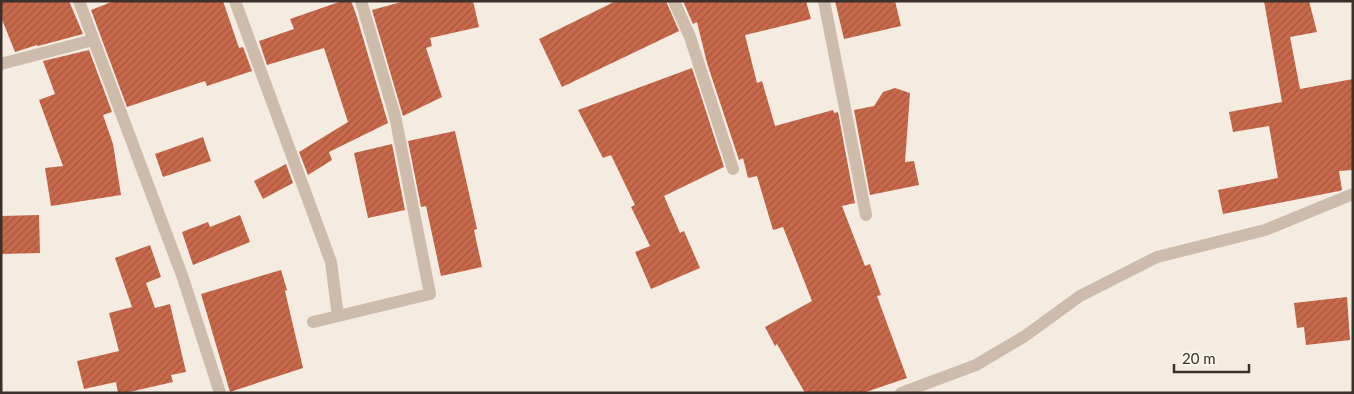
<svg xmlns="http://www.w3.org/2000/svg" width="1354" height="394" font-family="Lato,sans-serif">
	<defs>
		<pattern id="building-hatch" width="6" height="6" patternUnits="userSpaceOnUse" patternTransform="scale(1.25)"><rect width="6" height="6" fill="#c8694b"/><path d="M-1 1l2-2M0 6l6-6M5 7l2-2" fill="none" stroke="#a4573f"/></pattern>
	</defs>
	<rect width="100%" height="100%" fill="#f4ebe1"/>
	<!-- building -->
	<path fill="url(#building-hatch)" d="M 1,1 L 69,1 L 83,34 L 38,46 L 37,45 L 15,52 L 1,17 Z
		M 114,1 L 223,1 L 239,48 L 243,47 L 252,71 L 207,86 L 205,81 L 127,107 L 91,10 Z
		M 342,1 L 351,1 L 356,14 L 388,123 L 329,152 L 332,160 L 308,175 L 299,152 L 348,122 L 324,48 L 267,65 L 259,41 L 294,29 L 290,19 Z
		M 405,1 L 473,1 L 479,27 L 430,38 L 432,46 L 426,48 L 442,97 L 403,116 L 372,10 Z
		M 616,1 L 666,1 L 679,31 L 562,87 L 539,39 Z
		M 683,1 L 806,1 L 811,19 L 745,35 L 757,83 L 762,81 L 775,126 L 833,110 L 834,113 L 838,112 L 855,203 L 842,206 L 865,266 L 870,264 L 881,295 L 877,296 L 907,378 L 863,393 L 805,393 L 777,344 L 775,346 L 765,327 L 812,301 L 783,227 L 773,230 L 757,176 L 748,178 L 743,158 L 739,160 L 707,63 L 697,22 L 693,24 Z
		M 835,1 L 895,1 L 901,26 L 844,39 Z
		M 1264,1 L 1309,1 L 1317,32 L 1290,37 L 1300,89 L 1353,79 L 1353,170 L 1339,171 L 1342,190 L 1339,191 L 1223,214 L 1218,190 L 1278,178 L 1269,126 L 1233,132 L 1229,112 L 1282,102 Z
		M 89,50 L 112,112 L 103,115 L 113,144 L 121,195 L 51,206 L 45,168 L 63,166 L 39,100 L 55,94 L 43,61 Z
		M 692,68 L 724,167 L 664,196 L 680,233 L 684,231 L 700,268 L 651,289 L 635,252 L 650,246 L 631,207 L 635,205 L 611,155 L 603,158 L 578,110 Z
		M 895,88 L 910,93 L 905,162 L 914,161 L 919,185 L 870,195 L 854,110 L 874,106 L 883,92 Z
		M 455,131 L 477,229 L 474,230 L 482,267 L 441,276 L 426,206 L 421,207 L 408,141 Z
		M 203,137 L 211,161 L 163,177 L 155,154 Z
		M 392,144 L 405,210 L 368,218 L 354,153 Z
		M 286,164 L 293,183 L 263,199 L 254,181 Z
		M 39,215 L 40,253 L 1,254 L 1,216 Z
		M 240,215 L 250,242 L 193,265 L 182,232 L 208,222 L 210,227 Z
		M 150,245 L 161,277 L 146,283 L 155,308 L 170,304 L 186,372 L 171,375 L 173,382 L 125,393 L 118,393 L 116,382 L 84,389 L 77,361 L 119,351 L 109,313 L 132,307 L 115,258 Z
		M 281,270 L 287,290 L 285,291 L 303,368 L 230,392 L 201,294 Z
		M 1347,297 L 1350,340 L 1306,345 L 1304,327 L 1297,328 L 1294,303 Z"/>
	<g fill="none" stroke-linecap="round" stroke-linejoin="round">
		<!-- minor -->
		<path stroke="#cdbbac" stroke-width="12" d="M 79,1 L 183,278 L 220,393
			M 235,1 L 331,262 L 338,316
			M 674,1 L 690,37 L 733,169
			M 824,1 L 866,215
			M 1,64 L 93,40
			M 313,322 L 430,294 L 395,116 L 361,1
			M 901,393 L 976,365 L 1025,336 L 1080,296 L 1157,257 L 1265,230 L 1353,194"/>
	</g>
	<!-- border -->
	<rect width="1354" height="394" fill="none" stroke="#3b302b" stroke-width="5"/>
	<!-- scale -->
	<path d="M1174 364v8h75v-8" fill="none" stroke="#3b302b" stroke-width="2.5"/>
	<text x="1182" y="364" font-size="15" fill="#3b302b" stroke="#fbf5ee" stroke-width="4" paint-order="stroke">20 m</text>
</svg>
